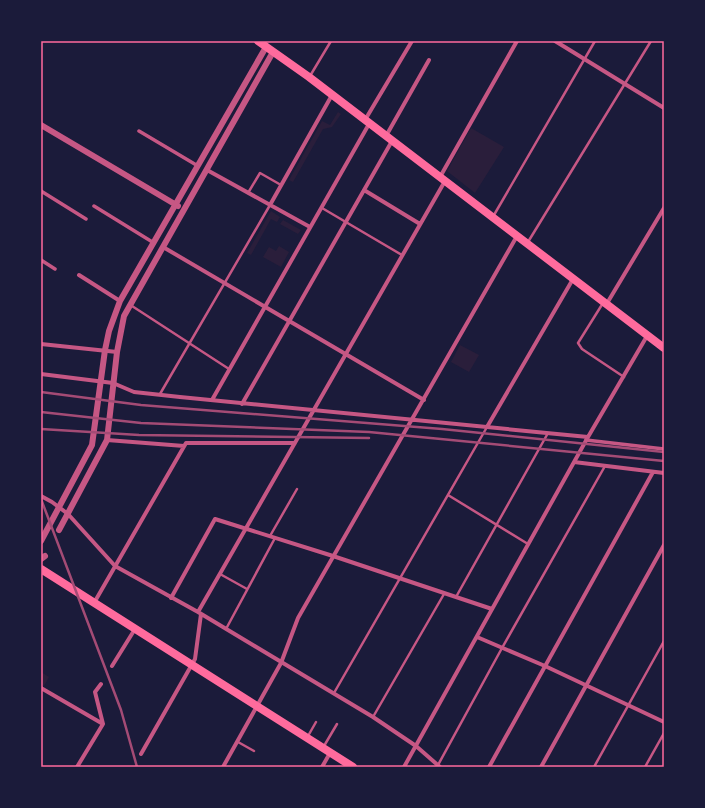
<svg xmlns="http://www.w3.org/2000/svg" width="705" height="808" font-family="'Work Sans',sans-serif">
	<rect width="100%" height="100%" fill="#1b1b3a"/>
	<!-- green -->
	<path fill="#2a1e3b" d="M 338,112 L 341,114 L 332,127 L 323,129 L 293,182 L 289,180 L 322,121 L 330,125 Z
		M 471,128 L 504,147 L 475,193 L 447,171 Z
		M 271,211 L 280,217 L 277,222 L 271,219 L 251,255 L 247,253 Z
		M 283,220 L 301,230 L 298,234 L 280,224 Z
		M 279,246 L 289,252 L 281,267 L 263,257 L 269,247 L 276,251 Z
		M 460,345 L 479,355 L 469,372 L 451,362 Z
		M 41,672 L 49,677 L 44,686 L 41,684 Z"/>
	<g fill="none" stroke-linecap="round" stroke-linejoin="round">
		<!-- service -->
		<path stroke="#c65784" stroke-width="2.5" d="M 310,76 L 331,41
			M 248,193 L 260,173 L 281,185
			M 322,208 L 402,255
			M 494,215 L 595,41
			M 528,242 L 651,41
			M 603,303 L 578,343 L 582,349 L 624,377
			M 132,306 L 229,369
			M 160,394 L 270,205
			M 448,495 L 528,544
			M 270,536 L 297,489
			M 220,574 L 247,589
			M 456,597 L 548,433
			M 226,629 L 275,538
			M 334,693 L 487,427
			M 373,717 L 444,594
			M 308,736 L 316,722
			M 238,742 L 254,751
			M 324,746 L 337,724
			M 438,765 L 502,648 L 605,466
			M 594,767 L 664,641
			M 645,767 L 664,733"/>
		<!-- pedestrian -->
		<path stroke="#c65784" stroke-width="3.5" d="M 139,131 L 198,166
			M 41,191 L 86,219
			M 94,206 L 154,243
			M 41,260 L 55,269
			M 586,440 L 664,449"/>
		<!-- minor -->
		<path stroke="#c65784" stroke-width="4" d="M 555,41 L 664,108
			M 365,120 L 412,41
			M 386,136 L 429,60
			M 207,170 L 310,227
			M 440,177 L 517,41
			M 364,190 L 420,224
			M 270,205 L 332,95
			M 163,247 L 424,400
			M 79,275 L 120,301
			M 606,305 L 664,208
			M 41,344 L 117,352
			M 41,374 L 113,383 L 134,392 L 180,397 L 588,437 L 647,336
			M 212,400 L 369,124
			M 242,404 L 392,141
			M 487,427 L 573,279
			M 107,440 L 184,446
			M 574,462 L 664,473
			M 41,496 L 52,502 L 68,514 L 115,566 L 198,612 L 373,717 L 416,746 L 440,767
			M 171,598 L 215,519 L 333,556 L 492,609
			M 94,603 L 186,443 L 295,443
			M 198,612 L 445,181
			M 477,637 L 545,666 L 664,722
			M 112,666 L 135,629
			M 41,688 L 103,724
			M 141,754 L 195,659 L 201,614
			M 77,767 L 103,724 L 95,692 L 101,684
			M 223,767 L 281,663 L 298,618 L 517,236
			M 322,767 L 330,753
			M 404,767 L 588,437
			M 489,767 L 653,472
			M 541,767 L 664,545"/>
		<!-- tertiary -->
		<path stroke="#c65784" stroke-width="6" d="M 41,125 L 178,206
			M 59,530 L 107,440 L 117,352 L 124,316 L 273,52
			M 41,541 L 92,445 L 105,350 L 109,331 L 120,301 L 266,47
			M 41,559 L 45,556"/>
		<!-- primary -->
		<path stroke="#ff6b9d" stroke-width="8" d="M 258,41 L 309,77 L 664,348
			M 41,569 L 353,767"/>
		<!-- rail -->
		<path stroke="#a44b75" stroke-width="2.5" d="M 41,392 L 141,405 L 442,429 L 664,452
			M 41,412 L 141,423 L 369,432 L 664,461
			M 41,429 L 139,435 L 369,438
			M 41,499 L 121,710 L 137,767"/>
	</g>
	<!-- border -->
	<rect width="705" height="808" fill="none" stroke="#1b1b3a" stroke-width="84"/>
	<rect x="42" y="42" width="621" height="724" fill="none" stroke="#ff6b9d" stroke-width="1.5"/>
</svg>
